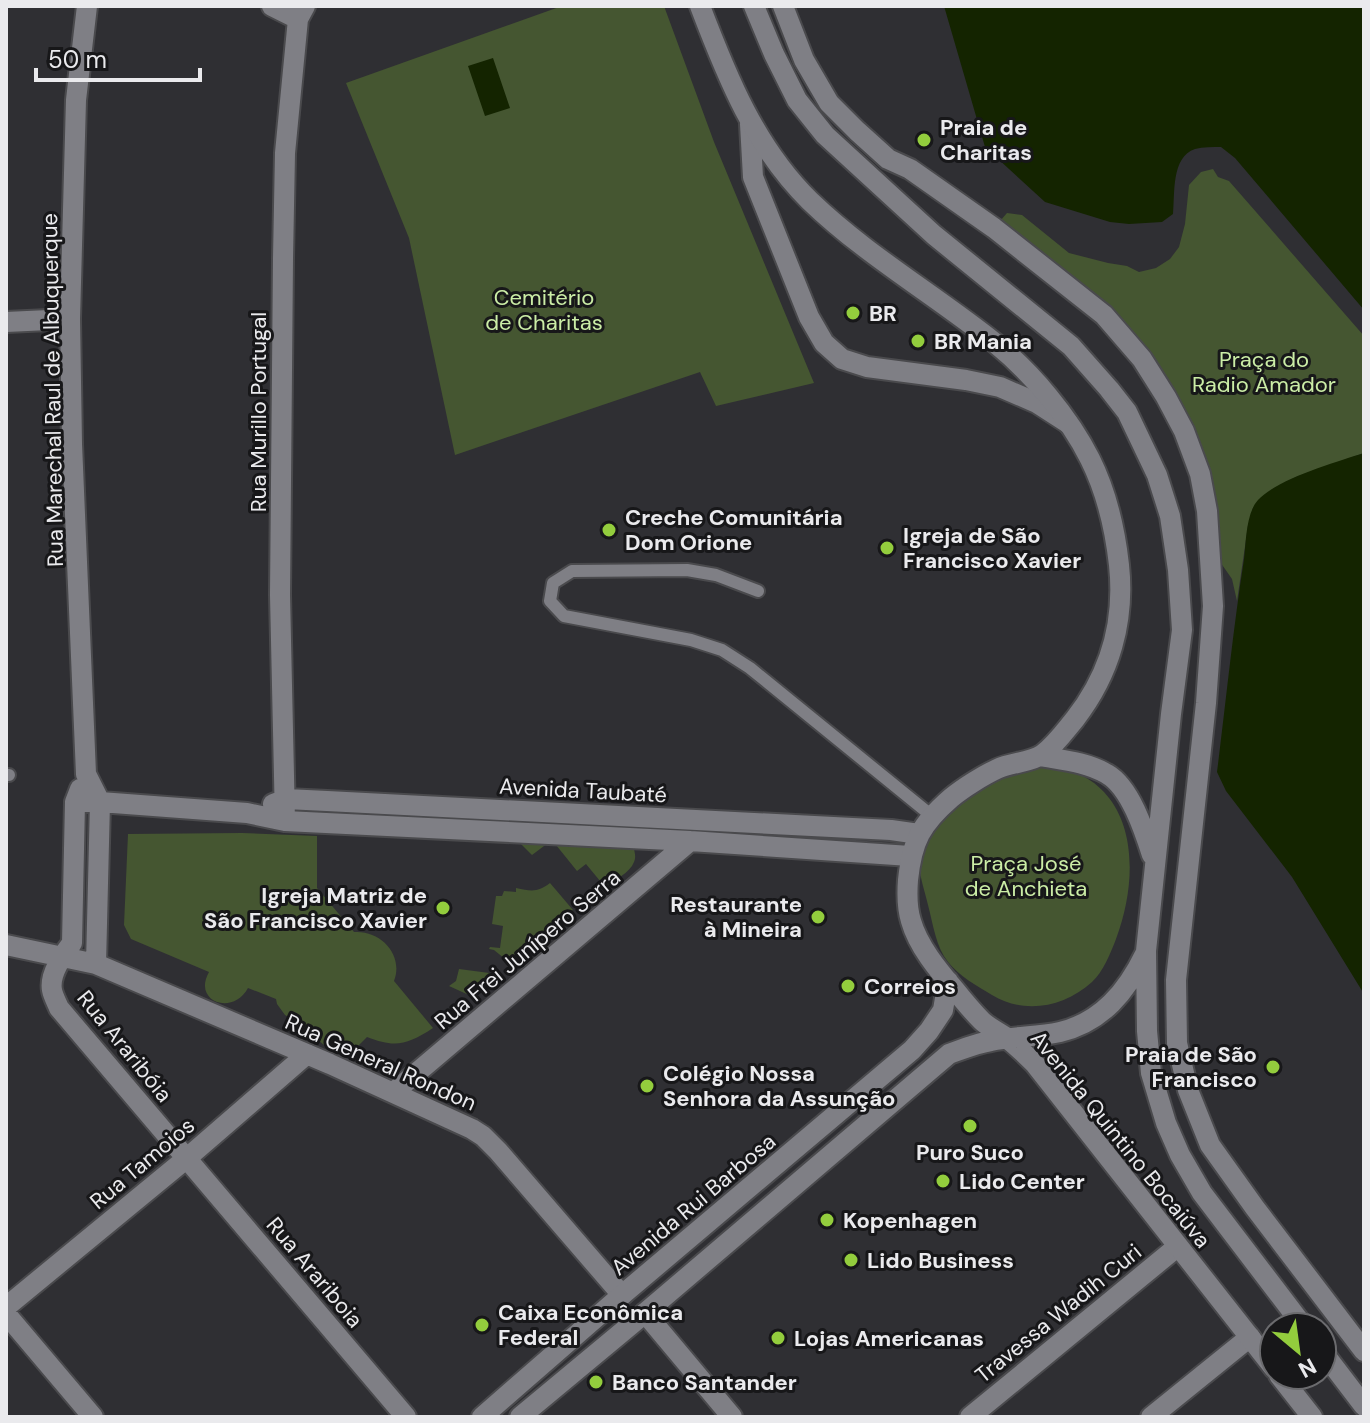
<svg xmlns="http://www.w3.org/2000/svg" width="1370" height="1423" font-family="'DM Sans',sans-serif">
	<rect width="100%" height="100%" fill="#2f2f33"/>
	<!-- green -->
	<path fill="#455631" d="M 562,6 L 664,6 L 714,142 L 814,383 L 716,406 L 700,372 L 455,455 L 409,238 L 346,83 Z
		M 1213,169 L 1218,177 L 1229,181 L 1364,336 L 1364,453 L 1296,477 L 1273,489 L 1253,508 L 1248,526 L 1237,601 L 1232,579 L 1209,546 L 1200,475 L 1142,359 L 994,228 L 1007,213 L 1022,215 L 1069,253 L 1108,263 L 1127,266 L 1139,272 L 1156,268 L 1170,259 L 1179,247 L 1185,224 L 1189,185 L 1201,172 Z
		M 1042,764 C 1136,774 1143,867 1116,939 C 1111,952 1103,972 1092,982 C 1064,1007 1025,1015 992,995 C 977,986 959,976 948,962 C 936,947 933,924 928,905 C 925,892 920,878 919,864 C 919,856 928,831 933,824 C 938,816 975,787 984,781 C 997,773 1027,768 1042,764 Z
		M 588,820 C 607,823 628,827 634,849 C 635,854 636,857 634,862 C 630,873 614,880 605,887 L 586,864 L 577,871 L 552,840 L 532,855 L 519,842 L 544,825 Z
		M 242,833 L 317,836 L 317,888 L 354,932 C 381,930 404,955 394,981 L 433,1028 C 407,1045 395,1048 367,1037 L 358,1046 L 345,1047 L 324,1045 L 297,1022 L 285,1015 L 277,1004 L 276,999 L 248,988 C 233,1016 192,1002 209,972 L 131,939 L 124,925 L 128,834 Z
		M 550,883 L 573,910 L 510,963 L 494,950 L 489,949 L 490,947 L 500,948 L 503,926 L 492,924 L 496,896 L 502,896 L 504,891 L 516,892 L 516,888 C 531,891 537,893 550,883 Z
		M 459,969 L 497,974 L 471,996 L 449,986 L 456,981 Z"/>
	<!-- water -->
	<path fill="#142400" d="M 944,6 L 1364,6 L 1364,310 L 1235,158 L 1221,147 C 1213,147 1203,147 1195,149 C 1171,157 1175,194 1173,214 L 1162,222 L 1129,224 L 1110,222 L 1045,202 L 985,147 Z
		M 493,58 L 510,108 L 485,116 L 468,66 Z
		M 1364,453 L 1364,994 L 1292,877 L 1226,791 L 1217,772 C 1226,701 1233,630 1244,559 C 1246,542 1246,513 1258,500 C 1277,479 1336,462 1364,453 Z"/>
	<g fill="none" stroke-linecap="round" stroke-linejoin="round">
		<defs>
			<path id="service" d="M 758,591 L 716,575 L 687,570 L 572,571 L 553,583 L 550,601 L 564,616 L 691,640 L 722,650 L 750,668 L 932,816
				M 6,775 L 9,775"/>
			<path id="pedestrian" d="M 783,6 L 804,60 L 829,103 L 857,131 L 888,159 L 910,169 L 994,228 L 1104,315 L 1142,359 L 1166,397 L 1184,431 L 1200,474 L 1207,511 L 1213,606 L 1206,703 L 1176,980 L 1177,1043 L 1188,1090 L 1210,1145 L 1255,1208 L 1364,1351"/>
			<path id="minor" d="M 87,6 L 76,100 L 70,319 L 72,444 L 86,774 L 100,802 L 96,964
				M 272,6 L 298,19
				M 750,124 L 753,177 L 809,317 L 824,343 L 842,359 L 867,367 L 966,380 L 1000,387 L 1037,403 L 1068,423
				M 6,322 L 70,319
				M 80,789 L 75,802 L 72,943 C 63,955 49,974 52,990 C 53,996 57,1003 59,1008 L 406,1417
				M 75,802 L 100,802 L 247,813 L 285,821 L 690,841 L 910,856
				M 273,804 L 286,799 L 327,801 L 891,830 L 919,834
				M 285,821 L 280,595 L 283,259 L 285,153 L 298,19 L 305,6
				M 6,945 L 96,964 L 330,1064 L 472,1129 L 483,1136 L 498,1151 L 622,1295
				M 394,1092 L 690,841
				M 6,1307 L 187,1158 L 307,1054
				M 645,1313 L 732,1417
				M 6,1314 L 93,1417
				M 970,1417 L 1177,1247
				M 1151,1417 L 1250,1337"/>
			<path id="secondary" d="M 700,6 C 727,77 755,147 810,201 C 866,255 935,295 995,343 C 1032,373 1069,417 1090,459 C 1106,491 1115,529 1119,565 C 1125,621 1110,674 1075,719 C 1065,731 1056,744 1043,754 C 1030,763 1012,762 997,769 C 984,775 963,788 951,798 C 921,824 912,841 908,880 C 907,893 907,908 911,921 C 918,946 938,970 955,990 C 963,1000 972,1011 982,1021 C 988,1027 997,1031 1004,1036 C 1015,1044 1025,1054 1035,1064 L 1274,1368
				M 754,6 L 774,54 L 797,100 L 825,135 L 934,235 L 1071,346 L 1109,389 L 1127,412 L 1157,475 L 1170,516 L 1178,570 L 1182,630 L 1171,714 L 1146,951 L 1147,1031 L 1151,1073 L 1166,1123 L 1180,1155 L 1202,1193 L 1304,1327
				M 1040,756 C 1062,760 1087,762 1107,774 C 1130,787 1144,830 1152,855
				M 1322,1351 L 1364,1406
				M 1279,1375 L 1312,1417
				M 482,1417 L 622,1295 L 912,1050 L 929,1031 L 943,1010 L 948,981
				M 520,1417 L 645,1313 L 949,1054 C 963,1049 977,1043 991,1041 C 1014,1036 1038,1037 1060,1032 C 1102,1022 1127,991 1145,954"/>
		</defs>
		<!-- service casing -->
		<use href="#service" stroke="#4a4a4d" stroke-width="16"/>
		<!-- pedestrian casing -->
		<use href="#pedestrian" stroke="#4a4a4d" stroke-width="24"/>
		<!-- minor casing -->
		<use href="#minor" stroke="#4a4a4d" stroke-width="24"/>
		<!-- secondary casing -->
		<use href="#secondary" stroke="#4a4a4d" stroke-width="24"/>
		<!-- service -->
		<use href="#service" stroke="#7f7f85" stroke-width="12"/>
		<!-- pedestrian -->
		<use href="#pedestrian" stroke="#7f7f85" stroke-width="20"/>
		<!-- minor -->
		<use href="#minor" stroke="#7f7f85" stroke-width="20"/>
		<!-- secondary -->
		<use href="#secondary" stroke="#7f7f85" stroke-width="20"/>
	</g>
	<!-- markers -->
	<g fill="#93cd3d" stroke="#171719" stroke-width="3">
		<circle cx="924" cy="140" r="8"/>
		<circle cx="853" cy="313" r="8"/>
		<circle cx="918" cy="341" r="8"/>
		<circle cx="609" cy="530" r="8"/>
		<circle cx="887" cy="548" r="8"/>
		<circle cx="443" cy="908" r="8"/>
		<circle cx="818" cy="917" r="8"/>
		<circle cx="848" cy="986" r="8"/>
		<circle cx="1273" cy="1067" r="8"/>
		<circle cx="647" cy="1086" r="8"/>
		<circle cx="970" cy="1126" r="8"/>
		<circle cx="943" cy="1181" r="8"/>
		<circle cx="827" cy="1220" r="8"/>
		<circle cx="851" cy="1260" r="8"/>
		<circle cx="482" cy="1325" r="8"/>
		<circle cx="778" cy="1338" r="8"/>
		<circle cx="596" cy="1382" r="8"/>
	</g>
	<g text-anchor="middle" stroke-width="6" stroke-linejoin="round" paint-order="stroke">
		<!-- poi labels -->
		<g font-size="22" font-weight="bold" fill="#eaeaed" stroke="#171719" text-anchor="start">
			<text x="940" y="135">Praia de<tspan x="940" dy="25">Charitas</tspan></text>
			<text x="869" y="321">BR</text>
			<text x="934" y="349">BR Mania</text>
			<text x="625" y="525">Creche Comunitária<tspan x="625" dy="25">Dom Orione</tspan></text>
			<text x="903" y="543">Igreja de São<tspan x="903" dy="25">Francisco Xavier</tspan></text>
			<text x="427" y="903" text-anchor="end">Igreja Matriz de<tspan x="427" dy="25">São Francisco Xavier</tspan></text>
			<text x="802" y="912" text-anchor="end">Restaurante<tspan x="802" dy="25">à Mineira</tspan></text>
			<text x="864" y="994">Correios</text>
			<text x="1257" y="1062" text-anchor="end">Praia de São<tspan x="1257" dy="25">Francisco</tspan></text>
			<text x="663" y="1081">Colégio Nossa<tspan x="663" dy="25">Senhora da Assunção</tspan></text>
			<text x="970" y="1160" text-anchor="middle">Puro Suco</text>
			<text x="959" y="1189">Lido Center</text>
			<text x="843" y="1228">Kopenhagen</text>
			<text x="867" y="1268">Lido Business</text>
			<text x="498" y="1320">Caixa Econômica<tspan x="498" dy="25">Federal</tspan></text>
			<text x="794" y="1346">Lojas Americanas</text>
			<text x="612" y="1390">Banco Santander</text>
		</g>
		<!-- park labels -->
		<g font-size="22" fill="#cbeda6" stroke="#171719">
			<text x="544" y="305">Cemitério<tspan x="544" dy="25">de Charitas</tspan></text>
			<text x="1264" y="367">Praça do<tspan x="1264" dy="25">Radio Amador</tspan></text>
			<text x="1026" y="871">Praça José<tspan x="1026" dy="25">de Anchieta</tspan></text>
		</g>
		<!-- street labels -->
		<g font-size="22" fill="#eaeaed" stroke="#171719">
			<text transform="translate(52 390) rotate(-91)" y="8">Rua Marechal Raul de Albuquerque</text>
			<text transform="translate(258 412) rotate(-90)" y="8">Rua Murillo Portugal</text>
			<text transform="translate(583 790) rotate(3)" y="8">Avenida Taubaté</text>
			<text transform="translate(527 949) rotate(-40)" y="8">Rua Frei Junípero Serra</text>
			<text transform="translate(125 1046) rotate(51)" y="8">Rua Araribóia</text>
			<text transform="translate(381 1062) rotate(24)" y="8">Rua General Rondon</text>
			<text transform="translate(1121 1139) rotate(51)" y="8">Avenida Quintino Bocaiúva</text>
			<text transform="translate(142 1163) rotate(-40)" y="8">Rua Tamoios</text>
			<text transform="translate(693 1204) rotate(-40)" y="8">Avenida Rui Barbosa</text>
			<text transform="translate(315 1272) rotate(50)" y="8">Rua Arariboia</text>
			<text transform="translate(1058 1313) rotate(-39)" y="8">Travessa Wadih Curi</text>
		</g>
	</g>
	<!-- border -->
	<rect width="1370" height="1423" fill="none" stroke="#eaeaed" stroke-width="16"/>
	<!-- north arrow -->
	<g transform="translate(1298 1351) rotate(151)"><circle r="38" fill="#171719" stroke="#6b6b6e" stroke-width="2"/>
	<path d="M0-6L14 30L0 20L-14 30Z" fill="#93cd3d"/>
	<text y="-12" font-size="22" font-weight="bold" text-anchor="middle" fill="#eaeaed">N</text>
	</g>
	<!-- scale -->
	<path d="M36 68v12h164v-12" fill="none" stroke="#eaeaed" stroke-width="4"/>
	<text x="48" y="68" font-size="24" fill="#eaeaed" stroke="#171719" stroke-width="6" paint-order="stroke">50 m</text>
</svg>
